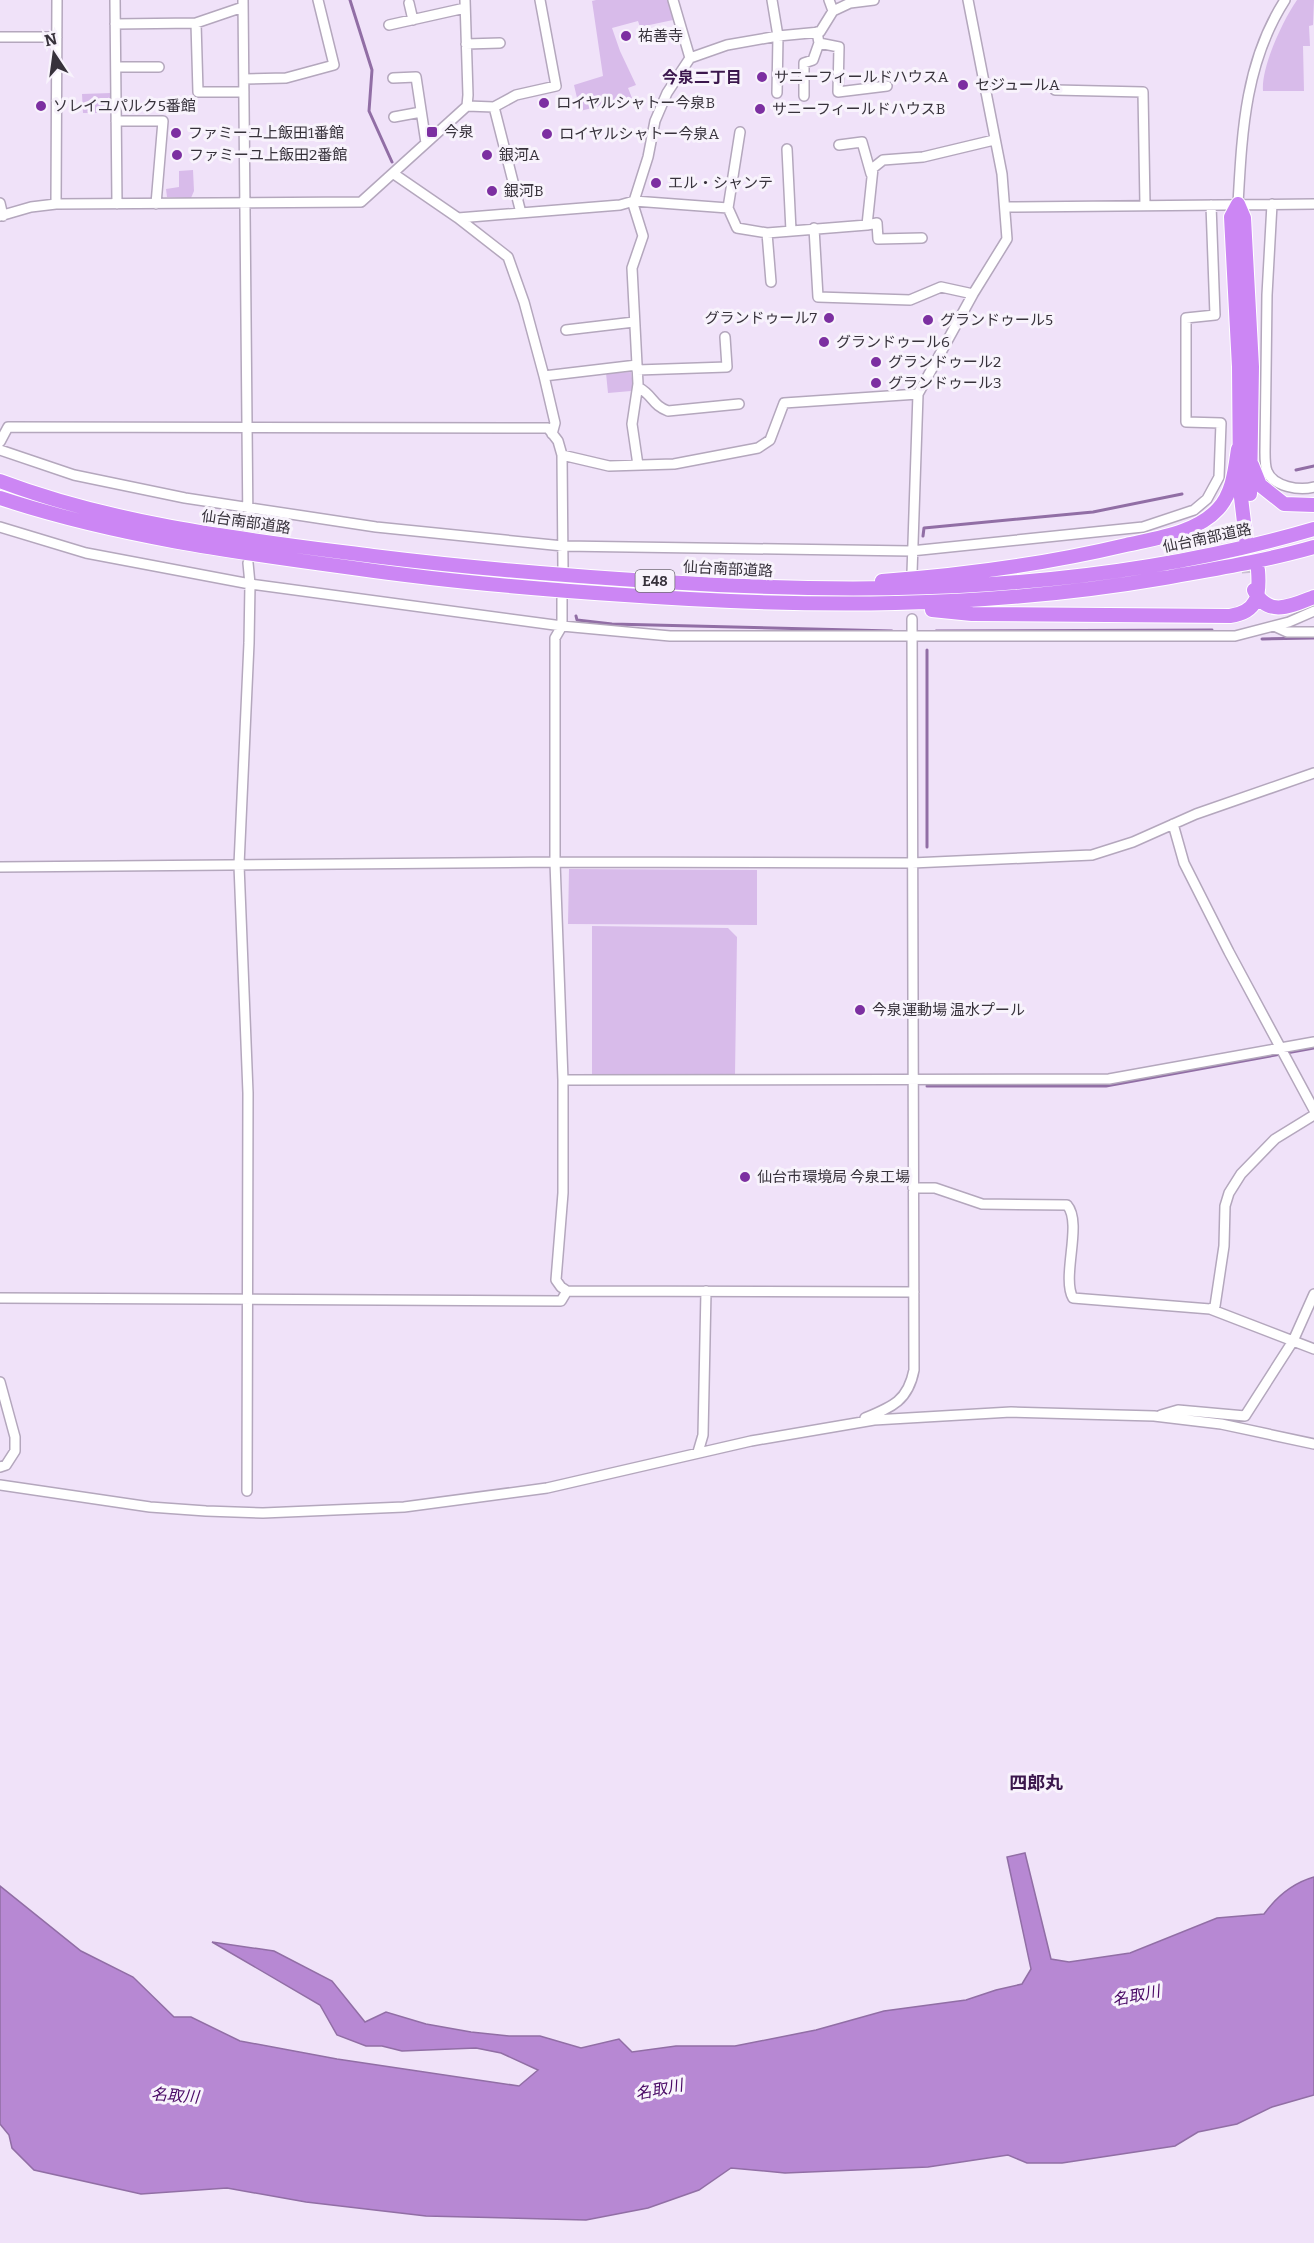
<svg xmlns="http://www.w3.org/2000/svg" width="1314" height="2243" font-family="Bitter,'Noto Sans JP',serif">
	<rect width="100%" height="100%" fill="#f0e2f9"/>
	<!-- green -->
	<path fill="#d8bbea" d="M 596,0 L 668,0 L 673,20 L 640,27 L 638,21 L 612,28 L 620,51 L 636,85 L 628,88 L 632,98 L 580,111 L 574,85 L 603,76 L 592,1 Z
		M 1297,0 L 1314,0 L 1313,25 L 1309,26 L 1310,46 L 1303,46 L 1304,91 L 1263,91 C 1261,67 1283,20 1297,0 Z
		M 111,93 L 112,113 L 83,113 L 82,94 Z
		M 193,170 L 194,191 L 191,198 L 167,197 L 166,189 L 179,187 L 179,171 Z
		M 631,372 L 633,385 L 631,391 L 608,393 L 606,373 Z
		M 569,869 L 757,870 L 757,925 L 568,924 Z
		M 592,926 L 728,928 L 737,937 L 735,1075 L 592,1075 Z"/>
	<!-- water -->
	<path fill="#b788d3" stroke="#916ea5" stroke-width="1.5" d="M 1025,1853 L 1051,1959 L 1069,1962 L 1130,1953 L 1217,1918 L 1264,1914 C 1277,1896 1293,1883 1314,1877 L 1314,2095 L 1272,2107 L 1237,2124 L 1198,2132 L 1175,2146 L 1062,2163 L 1027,2163 L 1008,2155 L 928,2167 L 785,2173 L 731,2168 L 699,2190 L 648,2208 L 586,2220 L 426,2216 L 306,2202 L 227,2188 L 141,2194 L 34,2170 L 12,2148 L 9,2135 L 0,2124 L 0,1886 L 81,1951 L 133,1977 L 174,2017 L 191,2017 L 240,2041 L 337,2059 L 519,2086 L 538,2070 L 501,2053 L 476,2048 L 402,2051 L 382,2046 L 366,2046 L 337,2035 L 320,2005 L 212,1942 L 274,1951 L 332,1981 L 365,2022 L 386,2012 L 426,2024 L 471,2032 L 509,2036 L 540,2036 L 581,2048 L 619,2039 L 632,2052 L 676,2046 L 735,2046 L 816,2030 L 884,2011 L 966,2000 L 996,1990 L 1022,1984 L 1031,1969 L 1007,1857 Z"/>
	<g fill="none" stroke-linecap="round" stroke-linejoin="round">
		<!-- stream -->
		<path stroke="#916ea5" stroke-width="3" d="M 350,0 L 372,70 L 369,111 L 392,162
			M 1296,470 L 1314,466
			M 923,536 L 924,528 L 1093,512 L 1182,494
			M 576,616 L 577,620 L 612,624 L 892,631
			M 936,631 L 1212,630
			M 1262,639 L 1314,638
			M 927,847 L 927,650
			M 927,1086 L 1106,1086 L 1314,1048"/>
		<!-- highway-tunnel -->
		<path stroke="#cbbfd3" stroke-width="14" stroke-dasharray="14 7" stroke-linecap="butt" d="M 1246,539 L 1249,573"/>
		<defs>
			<path id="minor" d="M 115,0 L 117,204
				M 243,0 L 248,531
				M 673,0 L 690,58
				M 772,0 L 778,36 L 777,93
				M 409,3 L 413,20
				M 833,11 L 850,3 L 874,0
				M 196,23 L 198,92 L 244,92
				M 115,24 L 196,23 L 243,7
				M 389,25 L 465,8
				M 817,32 L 819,43 L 839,47 L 838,92 L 887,86
				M 0,37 L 57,37
				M 466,44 L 500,43
				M 116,67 L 159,67
				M 393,78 L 416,77 L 426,143
				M 244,79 L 286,78 L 334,65 L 318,0
				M 1055,90 L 1143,92 L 1145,205
				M 804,96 L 804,63 L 813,60 L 819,43
				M 467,106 L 494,107 L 516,95 L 556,86 L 540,0
				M 494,107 L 521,213
				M 394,117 L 421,112
				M 116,121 L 163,121 L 156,204
				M 839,145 L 862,142 L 871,174
				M 787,149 L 791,231
				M 394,174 L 458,218 L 508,257 L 524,302 L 544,376 L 555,423 L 552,434
				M 0,203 L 3,216
				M 56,204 L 57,0
				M 1238,204 C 1242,132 1245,62 1285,0
				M 1272,204 L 1267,295 L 1265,452 C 1265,457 1265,466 1267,471 C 1273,487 1300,491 1314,487
				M 1006,207 L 1314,204
				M 728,208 L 740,132
				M 0,216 L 31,207 L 56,204 L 361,202 L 467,106 L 468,95 L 465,0
				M 458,218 L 620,205 L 634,201 L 648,157 L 655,121 L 667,93 L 690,58 L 727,45 L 778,36 L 820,32 L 833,11 L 829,0
				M 867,225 L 877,223 L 878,239 L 922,238
				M 814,228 L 818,297 L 910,300 L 941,287 L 973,294
				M 767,233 L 771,282
				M 566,330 L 634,322
				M 637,370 L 727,367 L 725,337
				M 544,376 L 637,365
				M 638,387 C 654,396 652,405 668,411 L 739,404
				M 0,442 L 8,427 L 548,428 L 558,441 L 562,455 L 563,567
				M 0,450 L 74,475 L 185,498 L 376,527 L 563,546 L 911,551 L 1143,527 L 1194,510 L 1207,499 L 1219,477 L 1221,423 L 1186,422 L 1186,318 L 1215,315 L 1211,205
				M 562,455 L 609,466 L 674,464 L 758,448 L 770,440 L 784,403 L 918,394
				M 638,465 L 632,424 L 638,384 L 632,268 L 643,236 L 633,204 L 634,201 L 728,208 L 737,228 L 767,233 L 867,225 L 873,168 L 883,160 L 923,157 L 994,140
				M 0,527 L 86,553 L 250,584 L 562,626 L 670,636 L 1235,636 L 1289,622 L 1314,611
				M 912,573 L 918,394 L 973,294 L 1007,239 L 1002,174 L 968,0
				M 562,599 L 562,626 L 555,638 L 555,862 L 563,1080 L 563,1193 L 556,1280 L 561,1287 L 567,1291 L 914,1292
				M 1274,626 L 1287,632 L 1314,632
				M 1173,824 L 1184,863 L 1229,952 L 1314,1110
				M 0,867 L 555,862 L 912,863 L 1092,855 L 1133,842 L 1196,814 L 1314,773
				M 563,1080 L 1109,1079 L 1314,1042
				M 913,1188 L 935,1188 L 982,1204 L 1067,1205 C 1083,1223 1061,1277 1073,1298 L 1210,1309 L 1215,1306 L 1224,1246 L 1225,1206 L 1229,1193 L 1241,1174 L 1275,1139 L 1314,1115
				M 0,1298 L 561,1301 L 567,1291
				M 1210,1309 L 1314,1349
				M 0,1382 L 15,1437 L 15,1451 L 6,1465 L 0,1467
				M 1161,1415 L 1178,1410 L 1245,1416 L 1293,1341 L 1314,1294
				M 865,1418 C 892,1407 908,1401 914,1370 L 912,619
				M 698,1452 L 703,1435 L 706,1291
				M 0,1485 L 150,1507 L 206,1511 L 263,1513 L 404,1507 L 547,1488 L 751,1441 L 874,1420 L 1011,1412 L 1154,1416 L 1221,1424 L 1314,1444
				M 247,1491 L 248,1093 L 239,865 L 249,643 L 250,584 L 248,563"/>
			<path id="highway" d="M 1238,204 L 1231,217 L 1239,367 L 1240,489 L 1246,539
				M 1238,204 L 1244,218 L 1252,367 L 1250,494
				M 1252,465 L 1260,485 L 1284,504 L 1314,505
				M 0,481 C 119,526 248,540 373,556 C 470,568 567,576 665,582 C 883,596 1103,591 1314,529
				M 0,498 C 115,536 233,552 353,568 C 443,581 534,589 625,595 C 807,608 984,609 1164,578 C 1214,569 1265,561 1314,547
				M 882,581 C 964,575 1046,564 1126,545 C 1157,538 1196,533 1218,509 C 1233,493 1235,469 1238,449
				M 1254,590 C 1268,618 1291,606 1314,597
				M 932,610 L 972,614 L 1230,616 C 1258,612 1260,595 1258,570"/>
		</defs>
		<!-- minor casing -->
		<use href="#minor" stroke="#b4a7bd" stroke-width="12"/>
		<!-- highway casing -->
		<use href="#highway" stroke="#fff" stroke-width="16"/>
		<!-- minor -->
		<use href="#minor" stroke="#fff" stroke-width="9"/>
		<!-- highway -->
		<use href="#highway" stroke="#cc86f4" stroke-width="14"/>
	</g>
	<!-- markers -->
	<g fill="#7c2fa1" stroke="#f8f3fc" stroke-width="2">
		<circle cx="626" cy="36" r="6"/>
		<circle cx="762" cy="77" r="6"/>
		<circle cx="963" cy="85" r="6"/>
		<circle cx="544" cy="103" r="6"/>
		<circle cx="41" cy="106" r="6"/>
		<circle cx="760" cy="109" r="6"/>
		<rect x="426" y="126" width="12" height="12" rx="3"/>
		<circle cx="176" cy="133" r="6"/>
		<circle cx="547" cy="134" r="6"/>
		<circle cx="177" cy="155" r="6"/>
		<circle cx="487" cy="155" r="6"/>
		<circle cx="656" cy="183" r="6"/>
		<circle cx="492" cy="191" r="6"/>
		<circle cx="829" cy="318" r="6"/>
		<circle cx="928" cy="320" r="6"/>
		<circle cx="824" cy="342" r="6"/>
		<circle cx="876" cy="362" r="6"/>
		<circle cx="876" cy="383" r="6"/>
		<circle cx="860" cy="1010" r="6"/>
		<circle cx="745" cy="1177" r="6"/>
	</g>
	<g text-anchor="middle" stroke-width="6" stroke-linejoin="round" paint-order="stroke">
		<!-- shield labels -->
		<rect fill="#f8f3fc" stroke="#716c75" stroke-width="1.5" x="635.5" y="570" width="39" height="22" rx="4.5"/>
		<g font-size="14" font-weight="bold" fill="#37323b">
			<text x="655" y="586">E48</text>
		</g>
		<!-- poi labels -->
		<g font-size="15" fill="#37323b" stroke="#f8f3fc" text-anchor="start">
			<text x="638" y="41">祐善寺</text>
			<text x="774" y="82">サニーフィールドハウスA</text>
			<text x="975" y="90">セジュールA</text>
			<text x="556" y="108">ロイヤルシャトー今泉B</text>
			<text x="53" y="111">ソレイユパルク5番館</text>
			<text x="772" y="114">サニーフィールドハウスB</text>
			<text x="444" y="137">今泉</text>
			<text x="188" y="138">ファミーユ上飯田1番館</text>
			<text x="559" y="139">ロイヤルシャトー今泉A</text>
			<text x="189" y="160">ファミーユ上飯田2番館</text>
			<text x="499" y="160">銀河A</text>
			<text x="668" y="188">エル・シャンテ</text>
			<text x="504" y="196">銀河B</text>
			<text x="817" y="323" text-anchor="end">グランドゥール7</text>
			<text x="940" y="325">グランドゥール5</text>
			<text x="836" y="347">グランドゥール6</text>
			<text x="888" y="367">グランドゥール2</text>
			<text x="888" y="388">グランドゥール3</text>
			<text x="872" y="1015">今泉運動場 温水プール</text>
			<text x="757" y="1182">仙台市環境局 今泉工場</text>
		</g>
		<!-- street labels -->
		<g font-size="15" fill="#37323b" stroke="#f8f3fc">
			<text transform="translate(246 522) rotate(8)" y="5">仙台南部道路</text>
			<text transform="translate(1207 538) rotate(-12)" y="5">仙台南部道路</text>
			<text transform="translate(728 569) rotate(3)" y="5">仙台南部道路</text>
		</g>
		<!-- neighbourhood labels -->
		<g font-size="16" font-weight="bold" fill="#3b174d" stroke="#f8f3fc">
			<text x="702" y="83">今泉二丁目</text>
		</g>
		<!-- water labels -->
		<g font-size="16" font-style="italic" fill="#4a0966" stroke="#f8f3fc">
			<text transform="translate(1136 1995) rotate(-11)" y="6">名取川</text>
			<text transform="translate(659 2089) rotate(-11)" y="6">名取川</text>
			<text transform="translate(175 2095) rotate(4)" y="6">名取川</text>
		</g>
		<!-- quarter labels -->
		<g font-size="18" font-weight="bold" fill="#3b174d" stroke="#f8f3fc">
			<text x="1036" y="1789">四郎丸</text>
		</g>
	</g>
	<!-- north arrow -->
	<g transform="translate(54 54) rotate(347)" stroke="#f8f3fc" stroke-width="4.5" paint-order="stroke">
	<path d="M0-4.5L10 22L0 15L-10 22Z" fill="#37323b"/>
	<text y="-9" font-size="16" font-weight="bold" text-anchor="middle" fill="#37323b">N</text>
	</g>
</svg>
